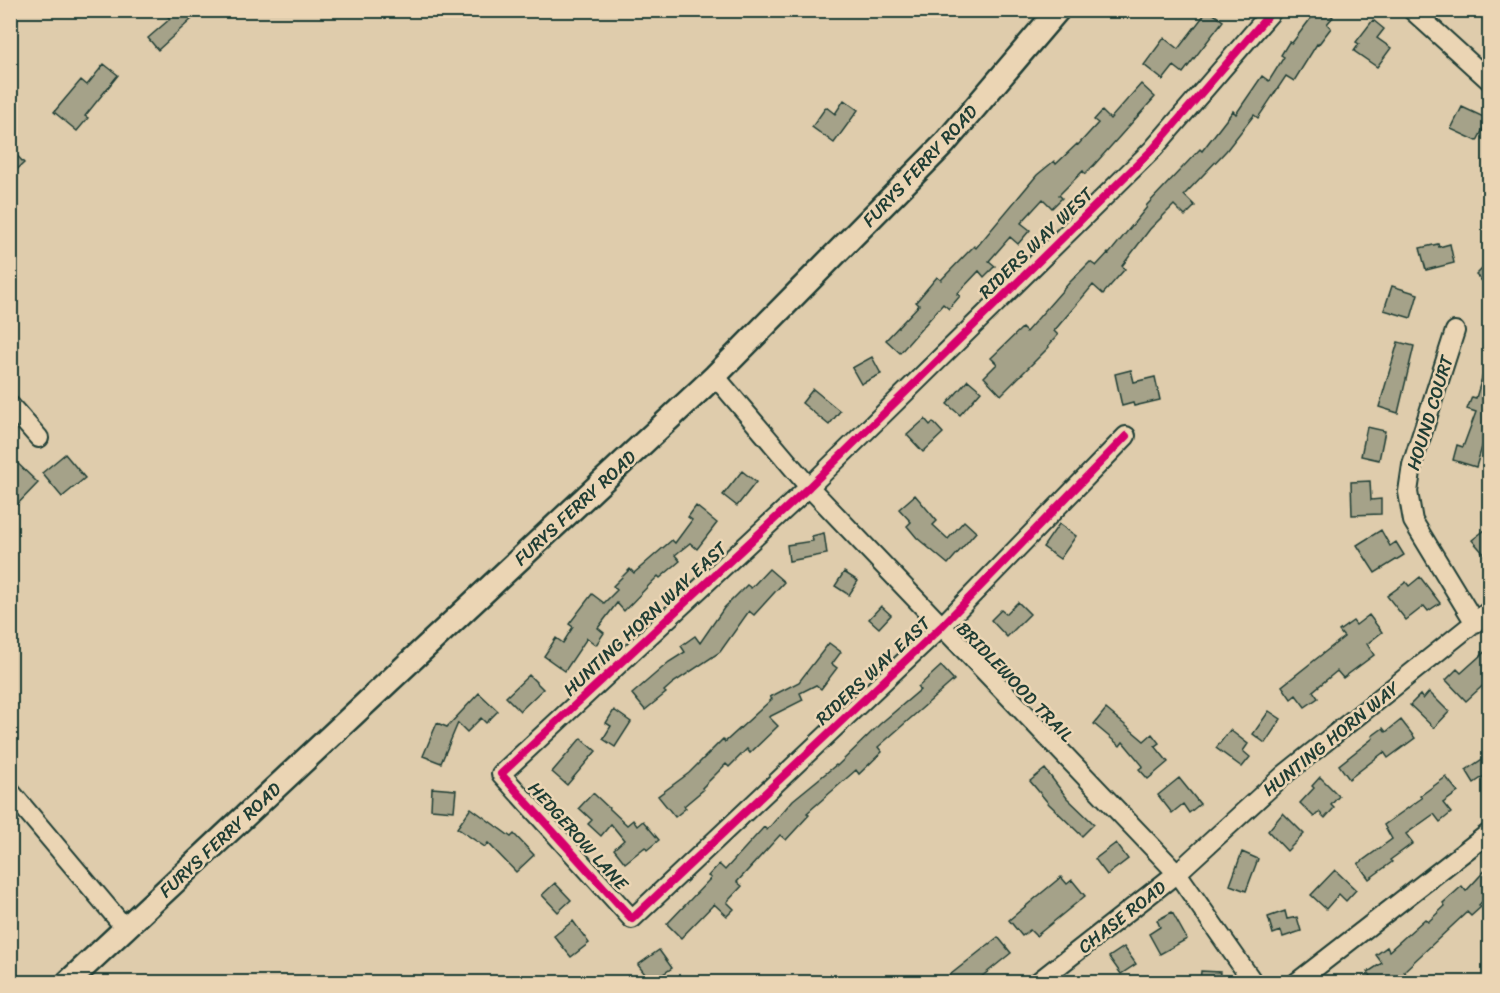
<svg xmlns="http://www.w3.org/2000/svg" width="1500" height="993" font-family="Sriracha,sans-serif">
	<rect width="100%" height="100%" fill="#dfccac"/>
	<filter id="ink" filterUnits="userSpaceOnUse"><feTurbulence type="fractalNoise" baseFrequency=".0167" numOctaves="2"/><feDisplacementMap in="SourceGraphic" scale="12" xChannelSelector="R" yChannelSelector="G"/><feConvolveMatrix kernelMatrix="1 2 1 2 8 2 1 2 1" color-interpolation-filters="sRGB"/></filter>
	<g filter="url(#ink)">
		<!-- building -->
		<path fill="#a5a289" stroke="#1f3d34" stroke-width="1.5" d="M 162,10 L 187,10 L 193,18 L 158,50 L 148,38 L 170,19 Z
			M 1208,10 L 1223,21 L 1183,73 L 1174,66 L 1163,80 L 1144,65 L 1164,38 L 1178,49 Z
			M 1317,10 L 1324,10 L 1333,17 L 1327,24 L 1331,28 L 1318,45 L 1317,44 L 1294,81 L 1286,76 L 1258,118 L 1254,115 L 1226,151 L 1184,195 L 1195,206 L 1185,216 L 1174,205 L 1150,229 L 1122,266 L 1125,269 L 1103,294 L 1093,285 L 1054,331 L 1058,335 L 1048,346 L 1049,347 L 1001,395 L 984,377 L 997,364 L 991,358 L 1022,328 L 1026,332 L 1069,283 L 1090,262 L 1096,266 L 1108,253 L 1109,254 L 1147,207 L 1146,206 L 1200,149 L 1202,151 L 1233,111 L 1236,114 L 1262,76 L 1269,81 L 1284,57 L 1281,55 L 1289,42 L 1292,43 Z
			M 1373,20 L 1384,29 L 1377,38 L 1391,48 L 1377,67 L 1354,51 L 1359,44 L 1356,42 Z
			M 104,64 L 118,75 L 85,116 L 88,118 L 77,131 L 54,112 L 81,80 L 87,85 Z
			M 1141,84 L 1155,97 L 1094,165 L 1085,174 L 1083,171 L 1059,195 L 1062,198 L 1052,208 L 1043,199 L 1021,223 L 1030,230 L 1018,244 L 1010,237 L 989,261 L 995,266 L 984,277 L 979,271 L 957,294 L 960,296 L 949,309 L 943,304 L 900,353 L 886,340 L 919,305 L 916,302 L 937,277 L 941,280 L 974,246 L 976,248 L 1037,175 L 1054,161 L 1056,164 L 1077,144 L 1078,145 L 1098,123 L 1094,120 L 1102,111 L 1110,119 Z
			M 844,100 L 858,110 L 834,143 L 812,127 L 826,107 L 835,114 Z
			M 1462,107 L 1488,119 L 1477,141 L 1451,129 Z
			M 10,148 L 24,163 L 10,176 Z
			M 1438,244 L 1439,247 L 1450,244 L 1454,263 L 1426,270 L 1420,248 Z
			M 1490,261 L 1490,289 L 1476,275 Z
			M 1392,286 L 1418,294 L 1411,318 L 1384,310 Z
			M 1398,342 L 1414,346 L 1398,413 L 1379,407 Z
			M 872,357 L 881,374 L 861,384 L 852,368 Z
			M 1487,361 L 1490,361 L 1490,438 L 1485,437 L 1476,467 L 1453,460 L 1457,445 L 1463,447 L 1476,412 L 1467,409 L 1472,397 L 1476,398 Z
			M 1131,370 L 1134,382 L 1155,377 L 1160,400 L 1134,406 L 1133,403 L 1122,406 L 1115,374 Z
			M 968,380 L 981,391 L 960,415 L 947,404 Z
			M 813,389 L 840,411 L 829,425 L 802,403 Z
			M 925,419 L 930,425 L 933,422 L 943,433 L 923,452 L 907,435 Z
			M 1367,427 L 1385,431 L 1379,460 L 1361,456 Z
			M 65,454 L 85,478 L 62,497 L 42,473 Z
			M 10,456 L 38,483 L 10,512 Z
			M 742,471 L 756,482 L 737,506 L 723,495 Z
			M 1370,481 L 1371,500 L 1381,499 L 1381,514 L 1352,515 L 1351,482 Z
			M 915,495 L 937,521 L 933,525 L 948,539 L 964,521 L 976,532 L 948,564 L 917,538 L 907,526 L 911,522 L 899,509 Z
			M 696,506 L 717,523 L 697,549 L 690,543 L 675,555 L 680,561 L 660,578 L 658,576 L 624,611 L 617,603 L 598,628 L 604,633 L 596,645 L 587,638 L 565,671 L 544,656 L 556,638 L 563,643 L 573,627 L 569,624 L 592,594 L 604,603 L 617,590 L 613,586 L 630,569 L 634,573 L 672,540 L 675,543 L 692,520 L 688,517 Z
			M 1059,524 L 1076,536 L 1060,559 L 1043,547 Z
			M 1490,526 L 1490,561 L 1472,540 Z
			M 1381,530 L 1390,546 L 1396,542 L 1404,555 L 1375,573 L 1357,545 Z
			M 824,533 L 827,554 L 789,561 L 787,545 L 813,541 L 812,536 Z
			M 769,569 L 784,582 L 754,615 L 749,611 L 720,652 L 673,683 L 664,691 L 666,693 L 645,710 L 632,694 L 669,662 L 685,652 L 681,646 L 695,636 L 700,643 L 724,608 L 747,585 L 751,588 Z
			M 844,572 L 858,581 L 849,595 L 835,586 Z
			M 1420,577 L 1440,603 L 1428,611 L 1424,606 L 1406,620 L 1387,596 L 1406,582 L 1409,586 Z
			M 1018,602 L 1030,614 L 1007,637 L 991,620 L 1001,610 L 1006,614 Z
			M 881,606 L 891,615 L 879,628 L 869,619 Z
			M 1369,615 L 1382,632 L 1367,644 L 1374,655 L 1343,678 L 1337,671 L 1313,691 L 1318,698 L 1305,707 L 1296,695 L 1291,699 L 1282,686 L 1344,637 L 1339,631 L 1353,621 L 1356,625 Z
			M 829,643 L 841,652 L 832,664 L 837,668 L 821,689 L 816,685 L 800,693 L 803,700 L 769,717 L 778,726 L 750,753 L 747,749 L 729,767 L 726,764 L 702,788 L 703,790 L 684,806 L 686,808 L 675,817 L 658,796 L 689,773 L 723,739 L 725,742 L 772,699 L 770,697 L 799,682 Z
			M 1490,647 L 1490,679 L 1466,701 L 1446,680 L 1457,669 L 1461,673 Z
			M 941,666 L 954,680 L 878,747 L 882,752 L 859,774 L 856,770 L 807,813 L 809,815 L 786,840 L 780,835 L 737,882 L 742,886 L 727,902 L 734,909 L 727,916 L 714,904 L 681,938 L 667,924 L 711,878 L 708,876 L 719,864 L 725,870 L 764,827 L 767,830 L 793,800 L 836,765 L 837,766 L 880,724 L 920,690 L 918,687 Z
			M 529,675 L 543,689 L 520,711 L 506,697 Z
			M 1429,692 L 1449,712 L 1434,728 L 1410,705 L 1420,695 L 1423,699 Z
			M 479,693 L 498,711 L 486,723 L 481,718 L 467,732 L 458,723 L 441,763 L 423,756 L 437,723 L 447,727 Z
			M 1106,709 L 1144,741 L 1152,734 L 1159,743 L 1155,746 L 1168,762 L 1148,779 L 1139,769 L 1143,766 L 1123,742 L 1120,746 L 1094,724 Z
			M 614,710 L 631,722 L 615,747 L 603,739 L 611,726 L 606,723 Z
			M 1269,711 L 1281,719 L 1265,743 L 1253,734 Z
			M 1401,720 L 1415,738 L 1388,758 L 1384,752 L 1349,779 L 1339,765 L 1373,738 L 1372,736 L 1383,728 L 1386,732 Z
			M 1230,730 L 1248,744 L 1243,751 L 1250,757 L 1242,767 L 1216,748 Z
			M 581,738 L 596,751 L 567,785 L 552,772 Z
			M 1490,754 L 1490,772 L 1474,783 L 1466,770 Z
			M 1045,769 L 1067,798 L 1094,824 L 1082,836 L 1049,804 L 1030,781 Z
			M 1320,777 L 1339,796 L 1331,805 L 1334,808 L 1325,818 L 1319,812 L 1314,817 L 1300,803 L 1314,788 L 1312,786 Z
			M 1446,777 L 1458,792 L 1443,803 L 1451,813 L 1440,822 L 1434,814 L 1406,834 L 1413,843 L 1390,860 L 1392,862 L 1369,879 L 1358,864 L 1392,839 L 1384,825 L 1422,798 L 1420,796 Z
			M 1179,778 L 1200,804 L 1189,813 L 1183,804 L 1172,813 L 1158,795 Z
			M 432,788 L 456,790 L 454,811 L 431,809 Z
			M 593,793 L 627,825 L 633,820 L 637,826 L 643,821 L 659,840 L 647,850 L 645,847 L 625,863 L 614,849 L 624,840 L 611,824 L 601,836 L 588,824 L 592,820 L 579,808 Z
			M 471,808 L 511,837 L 514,834 L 534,855 L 516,872 L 488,843 L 485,847 L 457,828 Z
			M 1283,813 L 1304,834 L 1287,851 L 1268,831 Z
			M 1116,843 L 1128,859 L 1107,875 L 1095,859 Z
			M 1242,852 L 1258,859 L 1246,891 L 1230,885 Z
			M 1490,865 L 1490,893 L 1479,905 L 1481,907 L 1471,916 L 1467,912 L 1404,971 L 1406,974 L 1394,982 L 1375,982 L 1368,972 L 1382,963 L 1376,955 L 1387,947 L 1389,951 L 1425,919 L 1428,922 L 1445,906 L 1443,903 L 1462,886 L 1466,891 Z
			M 1335,870 L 1356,890 L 1346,901 L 1339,894 L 1326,909 L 1311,895 Z
			M 1061,877 L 1067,884 L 1072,880 L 1085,896 L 1036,936 L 1030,930 L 1022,936 L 1009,920 Z
			M 555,883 L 571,900 L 558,912 L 542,895 Z
			M 1285,911 L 1287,919 L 1297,917 L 1301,931 L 1283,937 L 1281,931 L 1273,934 L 1268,917 Z
			M 1172,912 L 1187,939 L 1160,954 L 1149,934 L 1160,927 L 1157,920 Z
			M 573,921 L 589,943 L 571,957 L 554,936 Z
			M 998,937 L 1011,953 L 975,982 L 941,982 Z
			M 1124,947 L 1136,964 L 1121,974 L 1109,957 Z
			M 659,950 L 672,968 L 651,982 L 638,965 Z
			M 1201,971 L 1220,972 L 1219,982 L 1200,982 Z"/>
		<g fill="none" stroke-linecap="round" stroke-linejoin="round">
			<defs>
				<path id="minor" d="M 1412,10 L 1490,81
					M 1455,331 L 1412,465 L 1408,492 L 1413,521 L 1475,623
					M 715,376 L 809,487 L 1177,873 L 1253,982
					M 10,405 L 39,438
					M 1126,436 L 941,627 L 632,919 L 501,774 L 809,487 L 1153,149 L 1273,10
					M 10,791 L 125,928
					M 1038,982 L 1177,873 L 1285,774 L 1490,610
					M 1297,982 L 1490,832"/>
				<path id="major" d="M 68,982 L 715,376 L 944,144 L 1058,10"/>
			</defs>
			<!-- minor casing -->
			<use href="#minor" stroke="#1f3d34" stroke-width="22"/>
			<!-- major casing -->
			<use href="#major" stroke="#1f3d34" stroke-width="27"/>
			<!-- minor -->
			<use href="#minor" stroke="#ebd5b4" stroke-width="18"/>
			<!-- major -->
			<use href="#major" stroke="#ebd5b4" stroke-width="22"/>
			<defs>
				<path id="cycleway" d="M 1126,436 L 941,627 L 632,919 L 501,774 L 809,487 L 1153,149 L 1273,10"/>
			</defs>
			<!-- cycleway casing -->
			<use href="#cycleway" stroke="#ebd5b4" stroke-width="11"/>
			<!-- cycleway -->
			<use href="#cycleway" stroke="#d6006c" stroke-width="8"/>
		</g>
	</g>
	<g text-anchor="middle" stroke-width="5" stroke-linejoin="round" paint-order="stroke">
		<!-- street labels -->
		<g font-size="18" fill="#1f3d34" stroke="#ebd5b4">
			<text transform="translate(920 166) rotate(-47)" y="6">FURYS FERRY ROAD</text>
			<text transform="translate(1036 243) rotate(-44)" y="6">RIDERS WAY WEST</text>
			<text transform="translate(1430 413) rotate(-73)" y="6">HOUND COURT</text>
			<text transform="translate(575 508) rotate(-43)" y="6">FURYS FERRY ROAD</text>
			<text transform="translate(645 619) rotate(-43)" y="6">HUNTING HORN WAY EAST</text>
			<text transform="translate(873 671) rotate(-43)" y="6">RIDERS WAY EAST</text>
			<text transform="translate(1015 682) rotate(46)" y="6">BRIDLEWOOD TRAIL</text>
			<text transform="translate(1331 739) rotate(-39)" y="6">HUNTING HORN WAY</text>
			<text transform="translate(578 836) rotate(48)" y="6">HEDGEROW LANE</text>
			<text transform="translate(220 840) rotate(-43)" y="6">FURYS FERRY ROAD</text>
			<text transform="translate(1122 917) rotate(-38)" y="6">CHASE ROAD</text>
		</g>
	</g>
	<!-- margin -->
	<rect width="1500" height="993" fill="none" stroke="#ebd5b4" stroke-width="36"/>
	<rect x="18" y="18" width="1464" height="957" fill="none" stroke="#1f3d34" stroke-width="2" filter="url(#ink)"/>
</svg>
